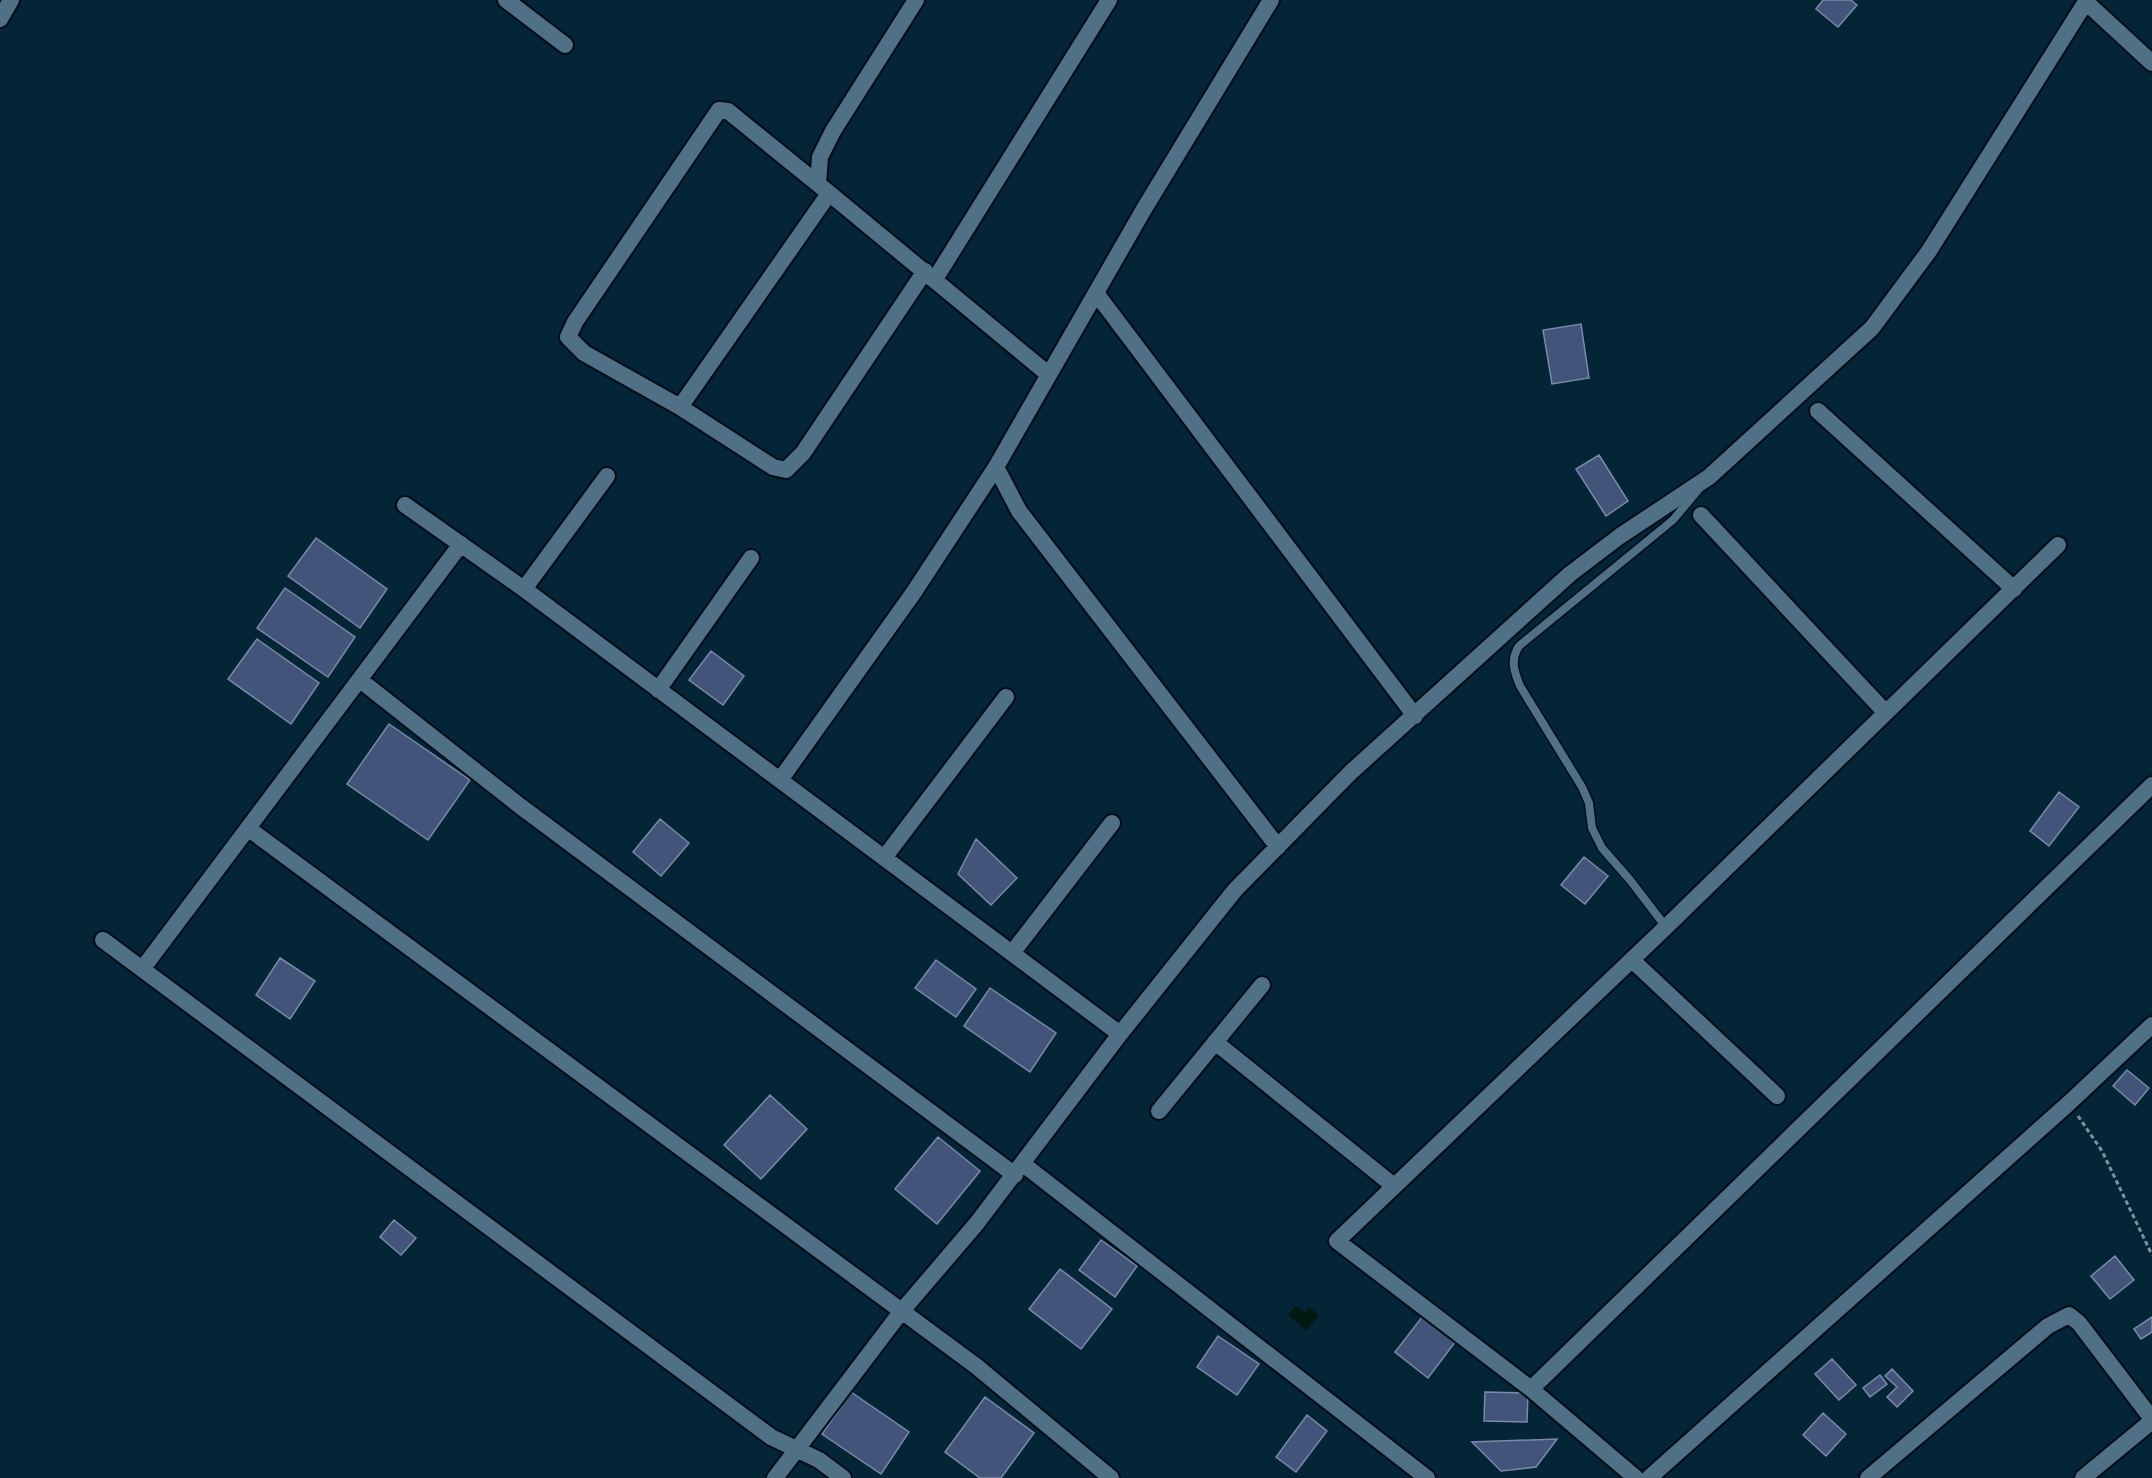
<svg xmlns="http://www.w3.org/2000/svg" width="2152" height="1478" font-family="Lato,sans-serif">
	<rect width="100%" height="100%" fill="#032536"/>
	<!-- water -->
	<path fill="#001913" d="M 1296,1306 L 1304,1312 L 1309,1307 L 1319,1315 L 1307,1331 L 1288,1315 Z"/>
	<!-- building -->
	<path fill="#42547a" stroke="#7b8aa9" stroke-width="1.5" d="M 1823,0 L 1851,0 L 1857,5 L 1838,27 L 1816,9 Z
		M 1581,324 L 1589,378 L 1552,384 L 1543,330 Z
		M 1599,455 L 1628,501 L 1606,516 L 1576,469 Z
		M 316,538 L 387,589 L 360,628 L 288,576 Z
		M 285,588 L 355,637 L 328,677 L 257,628 Z
		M 257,639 L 319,683 L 291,724 L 228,679 Z
		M 711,651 L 744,676 L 723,705 L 689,680 Z
		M 389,724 L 470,780 L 428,840 L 347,784 Z
		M 2059,792 L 2079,807 L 2049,846 L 2030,831 Z
		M 660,819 L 689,843 L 661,876 L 633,852 Z
		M 976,839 L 1017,878 L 991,905 L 958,874 Z
		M 1584,857 L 1608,876 L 1585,904 L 1561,885 Z
		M 280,958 L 315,981 L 290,1019 L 256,995 Z
		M 936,960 L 976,989 L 956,1017 L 915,988 Z
		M 990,988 L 1056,1033 L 1030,1072 L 964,1026 Z
		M 2127,1070 L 2149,1088 L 2135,1105 L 2113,1086 Z
		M 770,1095 L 807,1129 L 761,1179 L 724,1145 Z
		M 938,1137 L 980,1171 L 937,1224 L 895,1189 Z
		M 394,1220 L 416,1238 L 401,1255 L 380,1237 Z
		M 1101,1240 L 1137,1266 L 1115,1297 L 1079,1270 Z
		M 2115,1256 L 2134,1280 L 2110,1299 L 2091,1276 Z
		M 1060,1269 L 1112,1309 L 1081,1349 L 1029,1309 Z
		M 1426,1312 L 1459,1337 L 1428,1378 L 1395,1352 Z
		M 2152,1317 L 2152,1332 L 2141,1339 L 2134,1329 Z
		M 1218,1336 L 1259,1364 L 1237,1395 L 1197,1367 Z
		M 1832,1359 L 1856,1385 L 1839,1400 L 1815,1374 Z
		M 1892,1369 L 1913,1391 L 1897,1407 L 1887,1397 L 1897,1387 L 1885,1376 Z
		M 1880,1375 L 1887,1384 L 1870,1397 L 1863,1388 Z
		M 851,1392 L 909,1432 L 881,1474 L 822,1434 Z
		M 1485,1392 L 1528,1393 L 1527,1422 L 1484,1421 Z
		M 985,1397 L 1034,1433 L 1001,1478 L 980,1478 L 945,1452 Z
		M 1823,1413 L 1846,1434 L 1826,1456 L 1803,1435 Z
		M 1307,1415 L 1327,1431 L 1296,1472 L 1276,1457 Z
		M 1557,1439 L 1536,1467 L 1501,1471 L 1472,1442 Z"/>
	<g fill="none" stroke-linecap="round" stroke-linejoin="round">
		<defs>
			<path id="service" d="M 1666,927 L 1630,880 L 1602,848 L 1592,828 L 1589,803 L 1582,787 L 1520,686 C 1514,671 1510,660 1519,646 L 1673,520 L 1699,489"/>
			<path id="minor" d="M 506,0 L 565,45
				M 916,0 L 833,131 L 820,157 L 818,184 L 1048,374
				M 1271,0 L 1144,209 L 996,467 L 1019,511 L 1278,847
				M 2086,2 L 2152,63
				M 0,19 L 11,0
				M 818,184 L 728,111 L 719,110 L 575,322 L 568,337 L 584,353 L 680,407 L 773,467 L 786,470 L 803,453 L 925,271
				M 935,279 L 1109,0
				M 1096,293 L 1415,716
				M 680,407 L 828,195
				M 1818,411 L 2014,589
				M 405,505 L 524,589 L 1120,1034
				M 1701,515 L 1886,713
				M 524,589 L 607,476
				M 360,680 L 520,806 L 1015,1175
				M 658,690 L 751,558
				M 780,780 L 914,592 L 996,467
				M 249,829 L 976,1366 L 1111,1478
				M 884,858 L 1006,697
				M 103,940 L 771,1437 L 819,1460 L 843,1478
				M 1012,953 L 1112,823
				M 1632,960 L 1777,1096
				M 143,968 L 461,544
				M 1215,1042 L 1394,1186
				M 1159,1111 L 1262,985
				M 1023,1164 L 1427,1478
				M 1531,1389 L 2152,785
				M 775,1478 L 901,1312 L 977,1223 L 1120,1034 L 1235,890 L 1351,772 L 1570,574 L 1620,536 L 1709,477 L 1872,328 L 1929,251 L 2087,0
				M 1636,1478 L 1531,1389 L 1337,1241 L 1666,927 L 2058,545
				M 1649,1478 L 2069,1103 L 2152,1025
				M 1868,1478 L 2048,1326 L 2069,1315 L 2079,1323 L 2152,1419
				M 2083,1478 L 2152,1421"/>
		</defs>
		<!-- service casing -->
		<use href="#service" stroke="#000d19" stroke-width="11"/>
		<!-- minor casing -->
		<use href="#minor" stroke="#000d19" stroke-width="20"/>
		<!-- path -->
		<path stroke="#7c929e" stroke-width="3" stroke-dasharray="4.5 3" stroke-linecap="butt" d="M 2078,1116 L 2102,1151 L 2152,1255"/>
		<!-- service -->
		<use href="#service" stroke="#4f7085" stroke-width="8"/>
		<!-- minor -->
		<use href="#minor" stroke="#4f7085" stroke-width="16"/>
	</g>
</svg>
